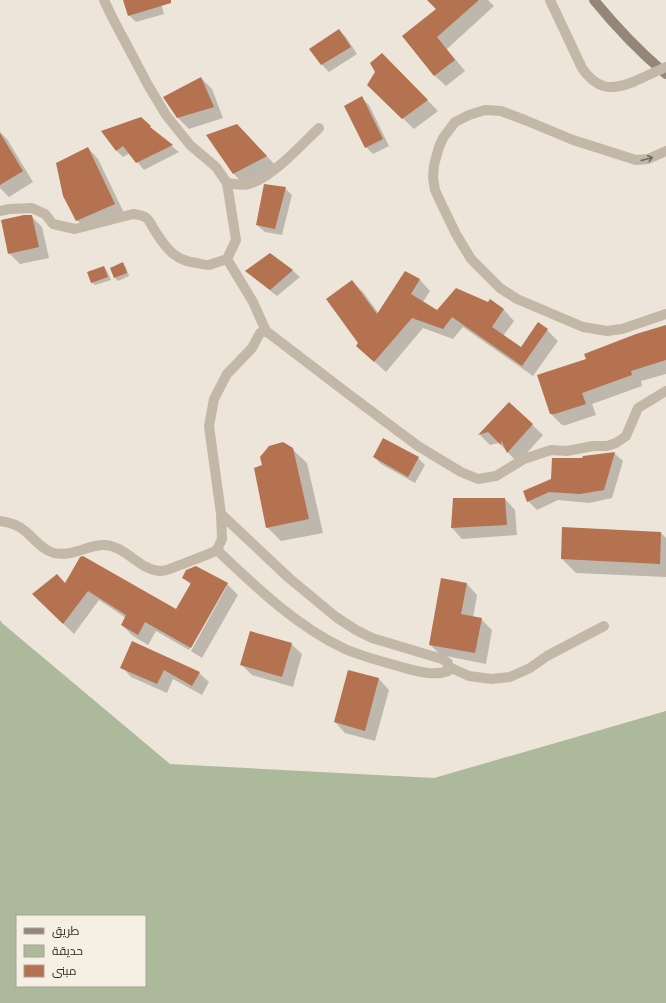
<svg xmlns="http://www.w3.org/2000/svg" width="666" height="1003" font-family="'Roboto Condensed',Cairo,sans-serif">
	<rect width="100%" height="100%" fill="#ede5d9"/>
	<!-- green -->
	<path fill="#acb99b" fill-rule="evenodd" d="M 0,620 L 2,623 L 170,764 L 434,778 L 666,711 L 666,1003 L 0,1003 ZM 17,916 L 145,916 L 145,986 L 17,986 Z"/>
	<!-- shadow -->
	<path fill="#0003" d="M 124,0 L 160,0 L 164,14 L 136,22 L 129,15 Z
		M 429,0 L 488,0 L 494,6 L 447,49 L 465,71 L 446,86 L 435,76 L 404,36 L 437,10 Z
		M 339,30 L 346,37 L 357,54 L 329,72 L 322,65 L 310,49 Z
		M 382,54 L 438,111 L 414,129 L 368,85 L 377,72 Z
		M 201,78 L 212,89 L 223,118 L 189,129 L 178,118 L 164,98 Z
		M 362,98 L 369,105 L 389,146 L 373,154 L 366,147 Z
		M 141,118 L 155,132 L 179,152 L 144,170 L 130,153 L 123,157 L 116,150 Z
		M 0,132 L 7,139 L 33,182 L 9,197 L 0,188 Z
		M 207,135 L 248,136 L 277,167 L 244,185 L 234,174 Z
		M 88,148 L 98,159 L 125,215 L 87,231 L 77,220 Z
		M 285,188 L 292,195 L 282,235 L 265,232 L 257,225 Z
		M 31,216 L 42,227 L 49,258 L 20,264 L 9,253 Z
		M 270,254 L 293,271 L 300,277 L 277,296 L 254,278 L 247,272 Z
		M 122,264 L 126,267 L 129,276 L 118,281 L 114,277 Z
		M 104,267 L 107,271 L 111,280 L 95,285 L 91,282 Z
		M 405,273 L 420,280 L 430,291 L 423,302 L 437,311 L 488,304 L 490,301 L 504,310 L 514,321 L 503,336 L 521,349 L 547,330 L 558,341 L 533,376 L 463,327 L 453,339 L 423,328 L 386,372 L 357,346 L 360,343 L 352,281 L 363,292 L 379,314 Z
		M 666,327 L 666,374 L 641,381 L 642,386 L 592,404 L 596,415 L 566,425 L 562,425 L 551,414 Z
		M 509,403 L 543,435 L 518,463 L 499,443 L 490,445 L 480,435 Z
		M 292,449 L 307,463 L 323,533 L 281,541 L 267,527 L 263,466 Z
		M 614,453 L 623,461 L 612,498 L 589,503 L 558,500 L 537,510 L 528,501 L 552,480 L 583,459 Z
		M 374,457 L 418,458 L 425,465 L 415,483 L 381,464 Z
		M 454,499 L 505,499 L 515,510 L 517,535 L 462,539 L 452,528 Z
		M 661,533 L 666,538 L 666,577 L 576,573 L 562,559 Z
		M 183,577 L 227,584 L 238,595 L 202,658 L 191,651 L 227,586 L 225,586 L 189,650 L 156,631 L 148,645 L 133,636 L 122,625 L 126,618 L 99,600 L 74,634 L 33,594 L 66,584 L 177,610 L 191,585 Z
		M 467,584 L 477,595 L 473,618 L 481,619 L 492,630 L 486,664 L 441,655 L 430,645 Z
		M 133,642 L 199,673 L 209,682 L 202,695 L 173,679 L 167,693 L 131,677 L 122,667 Z
		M 291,644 L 302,654 L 293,687 L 252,675 L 242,665 Z
		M 349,671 L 379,679 L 389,690 L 375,741 L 345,733 L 335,722 Z"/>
	<!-- building -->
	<path fill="#b47250" d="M 123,0 L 171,0 L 171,3 L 128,16 Z
		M 427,0 L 479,0 L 437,37 L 455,60 L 434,76 L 402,36 L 436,9 Z
		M 339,29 L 351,47 L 321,65 L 309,49 Z
		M 382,53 L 428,100 L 402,119 L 367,85 L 375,72 L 370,63 Z
		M 201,77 L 214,107 L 177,118 L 163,97 Z
		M 362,96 L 383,139 L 365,148 L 344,106 Z
		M 141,117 L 151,126 L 150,127 L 173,145 L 136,163 L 123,146 L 116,151 L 101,131 Z
		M 237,124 L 267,156 L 233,174 L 206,135 Z
		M 0,133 L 23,171 L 0,185 Z
		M 88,147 L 115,204 L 76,221 L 63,196 L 56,163 Z
		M 264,184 L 286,187 L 275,229 L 256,225 Z
		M 24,215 L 32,215 L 39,247 L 8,254 L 1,220 Z
		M 270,253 L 293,270 L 270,290 L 245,271 Z
		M 123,262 L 127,273 L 114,278 L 110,268 Z
		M 104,266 L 108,277 L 91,283 L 87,272 Z
		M 405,271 L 420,279 L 411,294 L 437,310 L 456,288 L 488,302 L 490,299 L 504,309 L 492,327 L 521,347 L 538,322 L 548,329 L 522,366 L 452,317 L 443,329 L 412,318 L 374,362 L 356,346 L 358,343 L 326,299 L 352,280 L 377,314 Z
		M 666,325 L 666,360 L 631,371 L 632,375 L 582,393 L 586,404 L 555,414 L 550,414 L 537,375 L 586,359 L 584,354 L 636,334 Z
		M 509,402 L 533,424 L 507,453 L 501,440 L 501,445 L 488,432 L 478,435 Z
		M 383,438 L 419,457 L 408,477 L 373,457 Z
		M 283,442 L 293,448 L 309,519 L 266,528 L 254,468 L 262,465 L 260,457 L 269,446 Z
		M 615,452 L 604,490 L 580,494 L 549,492 L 527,502 L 523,491 L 551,479 L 552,458 L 582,458 L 583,456 Z
		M 453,498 L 505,498 L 507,525 L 451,528 Z
		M 562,527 L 661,532 L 660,564 L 561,559 Z
		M 83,556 L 176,609 L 191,583 L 182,578 L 186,570 L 196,566 L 228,583 L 191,648 L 145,622 L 138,635 L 121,625 L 126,615 L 88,591 L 63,624 L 32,594 L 57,574 L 65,583 L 80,557 Z
		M 441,578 L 467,583 L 461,614 L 482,618 L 475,653 L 429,645 Z
		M 250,631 L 292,643 L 282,677 L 240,665 Z
		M 132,641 L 200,672 L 192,686 L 164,670 L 157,684 L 120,668 Z
		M 348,670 L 379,678 L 365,731 L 334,722 Z"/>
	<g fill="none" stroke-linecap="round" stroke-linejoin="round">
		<!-- street -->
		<path stroke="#c3b7a7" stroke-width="10" d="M 104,0 L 112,17 L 148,85 L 166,115 L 190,145 L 216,167 L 227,183 C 234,184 243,186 249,184 C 273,177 301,145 319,128
			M 550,0 L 582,68 C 596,89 611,91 633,82
			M 666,151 L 648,159 L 636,160 L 573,140 L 525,120 L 501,111 L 485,110 L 469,115 L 455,122 L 443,138 L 439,147 L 434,165 L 433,178 L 435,190 L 441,203 L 456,234 L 471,259 L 500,288 L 517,299 L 583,327 L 607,331 L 622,329 L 666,314
			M 0,211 L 9,209 L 32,208 L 45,214 L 53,224 L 75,229 L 133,214 C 151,216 148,221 157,234 C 168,251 177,261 197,263 C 201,264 206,265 209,265 C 215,263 221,261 227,259
			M 266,331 L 351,396 L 418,446 L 461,472 L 478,479 L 496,476 L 524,459 L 551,450 L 567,451 L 593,446 L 607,446 L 616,443 L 626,436 L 638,408 L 666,391
			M 0,521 C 9,522 18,525 25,531 C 34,538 42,550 54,553 C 70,557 86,546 102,545 C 125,544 138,570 160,571 C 167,571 176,566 183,564 C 194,559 206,556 217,550 L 222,539 L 221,514 L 209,426 L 214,399 L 227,374 L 252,348 L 260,333 L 266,331 L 253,302 L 227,259 L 236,240 L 227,183
			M 217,550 C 256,587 296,626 345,649 C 361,656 380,661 398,666 C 413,670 433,677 448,671 L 448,663 L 442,659 L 372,638 L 356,630 L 336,617 L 289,578 L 221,514
			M 449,667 L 469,676 L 491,679 L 510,677 L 530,668 L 547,656 L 604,626"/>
		<!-- secondary -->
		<path stroke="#968679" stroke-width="10" d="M 594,0 C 616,27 640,52 666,74"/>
		<!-- street-bridge -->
		<path stroke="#c3b7a7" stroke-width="10" d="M 633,82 L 666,67"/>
	</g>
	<!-- one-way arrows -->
	<defs><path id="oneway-shaft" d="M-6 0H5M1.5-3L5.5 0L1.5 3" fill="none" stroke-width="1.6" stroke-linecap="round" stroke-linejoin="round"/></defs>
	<use stroke="#736a60" href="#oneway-shaft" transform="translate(647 159) rotate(-15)"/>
	<!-- legend -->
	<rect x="16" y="915" width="130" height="72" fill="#f5efe4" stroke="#a7a198"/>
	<rect x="24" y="928" width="20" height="6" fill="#968679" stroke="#a7a198"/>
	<text x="52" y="935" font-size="12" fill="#312b26">طريق</text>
	<rect x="24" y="945" width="20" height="12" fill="#acb99b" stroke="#a7a198"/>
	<text x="52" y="955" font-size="12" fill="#312b26">حديقة</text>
	<rect x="24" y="965" width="20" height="12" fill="#b47250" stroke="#a7a198"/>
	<text x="52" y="975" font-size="12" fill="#312b26">مبنى</text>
</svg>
